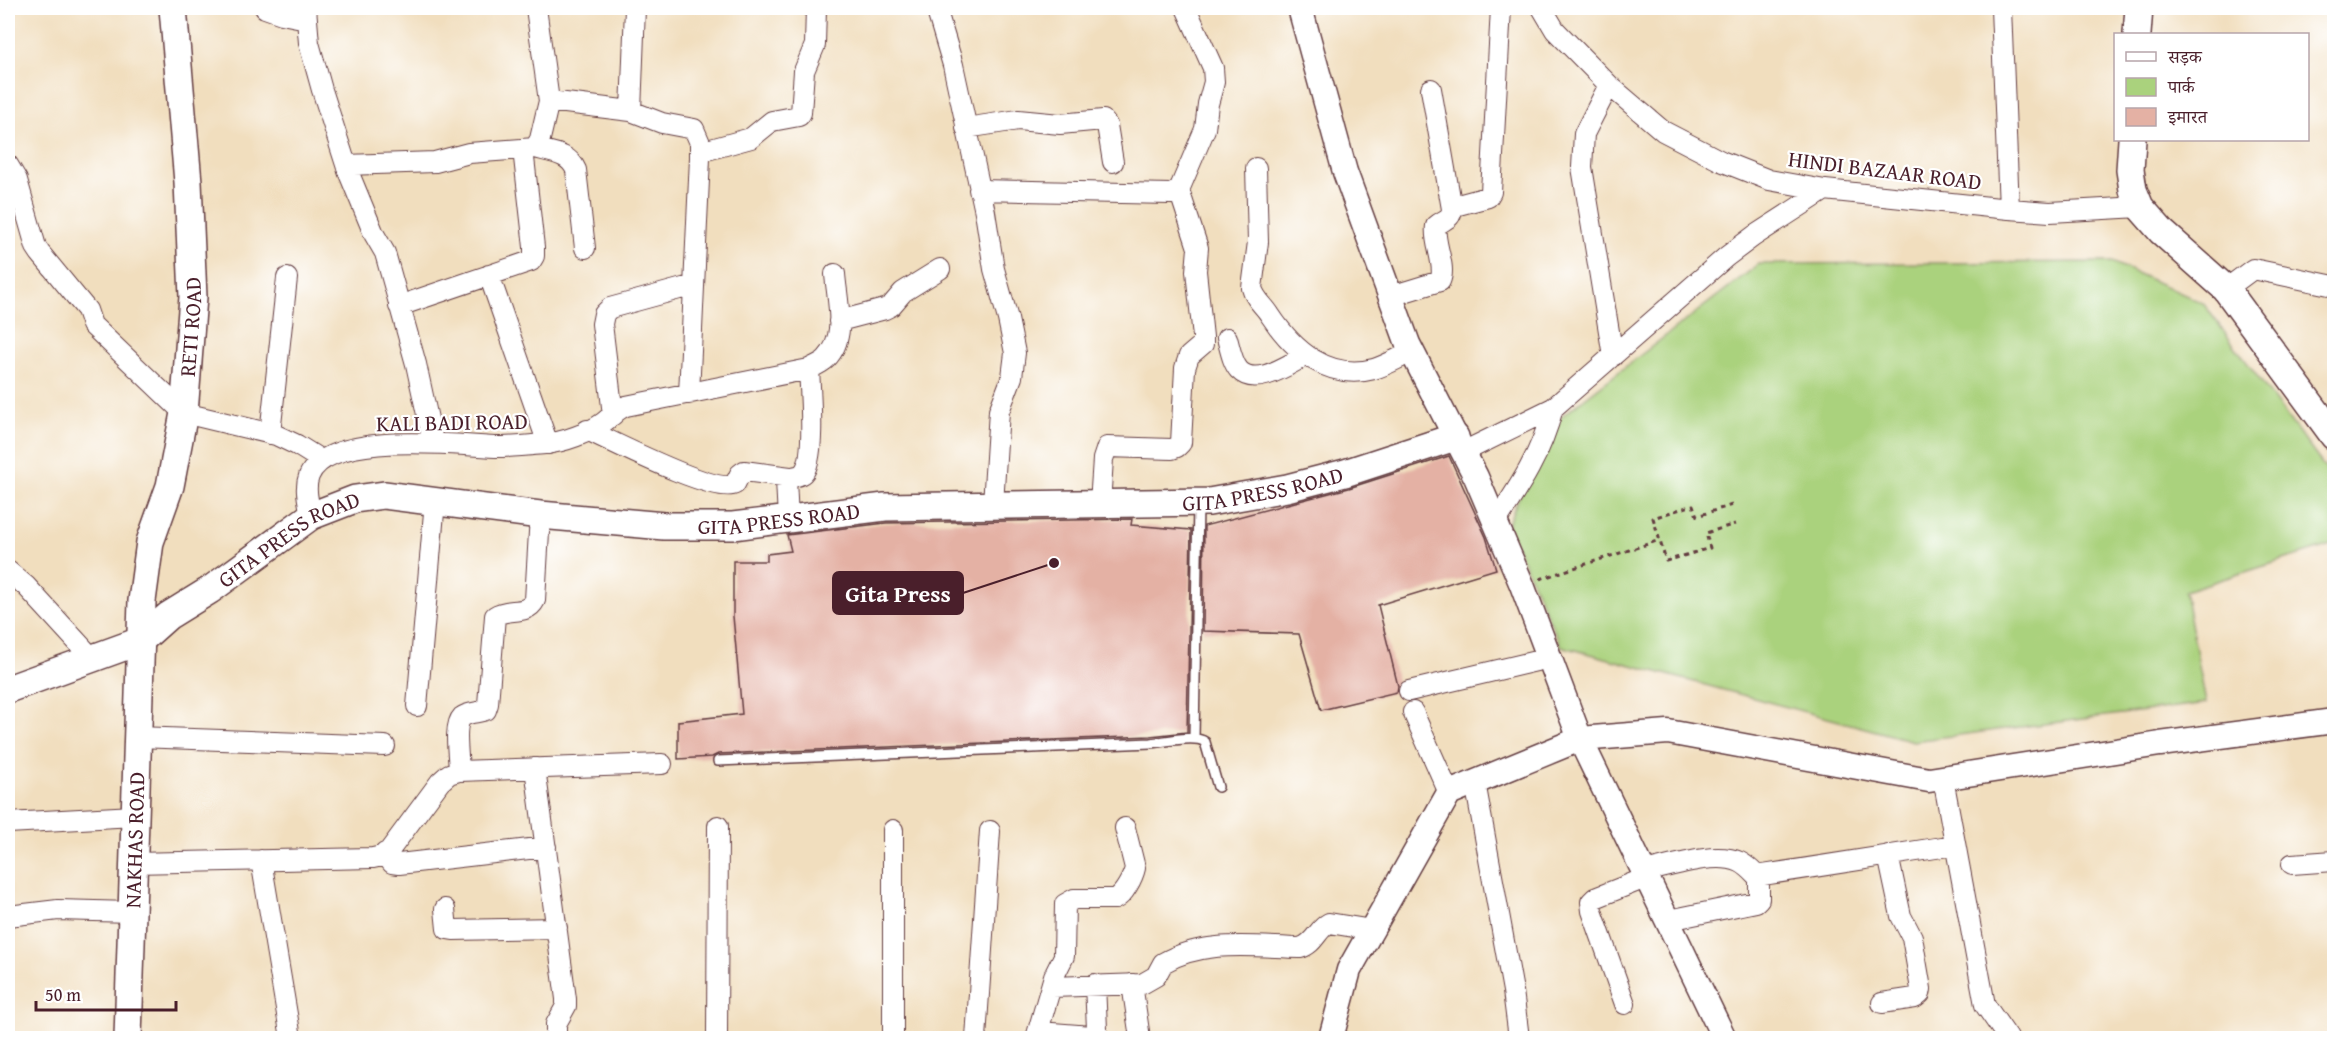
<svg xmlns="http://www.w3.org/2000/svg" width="2342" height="1046" font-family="'Gentium Book Plus','Noto Serif Devanagari',serif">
	<rect width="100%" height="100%" fill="#fff"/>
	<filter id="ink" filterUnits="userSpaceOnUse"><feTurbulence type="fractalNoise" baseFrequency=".0167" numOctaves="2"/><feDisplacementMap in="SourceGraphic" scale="12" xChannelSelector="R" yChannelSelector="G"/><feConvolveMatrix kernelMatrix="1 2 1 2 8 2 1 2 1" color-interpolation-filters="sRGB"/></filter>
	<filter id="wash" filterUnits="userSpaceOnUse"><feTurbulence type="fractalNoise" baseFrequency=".008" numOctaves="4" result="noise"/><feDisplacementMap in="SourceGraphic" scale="24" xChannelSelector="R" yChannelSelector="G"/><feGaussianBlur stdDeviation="1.35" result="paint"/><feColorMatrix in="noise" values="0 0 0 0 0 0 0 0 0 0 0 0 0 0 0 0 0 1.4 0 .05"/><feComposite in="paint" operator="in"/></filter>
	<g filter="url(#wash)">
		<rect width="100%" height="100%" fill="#f1debe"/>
		<!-- green -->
		<path fill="#aad27d" stroke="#7a7854" stroke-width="1.5" d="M 2112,262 L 2203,303 L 2334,480 L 2334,544 L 2185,591 L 2206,703 L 1913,741 L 1561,646 L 1507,525 L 1550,425 L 1759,264 Z"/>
		<g id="blocks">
			<!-- building -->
			<path fill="#e4b1a4" d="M 1449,456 L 1486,537 L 1496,569 L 1378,605 L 1398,686 L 1397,692 L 1321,710 L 1299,634 L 1203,631 L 1204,526 L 1349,488 Z
				M 1132,519 L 1131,525 L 1191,530 L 1187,732 L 1150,736 L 718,754 L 712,757 L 678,759 L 678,721 L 742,714 L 733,616 L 733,561 L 767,561 L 767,554 L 791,551 L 787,535 L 886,523 Z"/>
		</g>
	</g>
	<g filter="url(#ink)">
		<use href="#blocks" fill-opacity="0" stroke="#633c41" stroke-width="1.5"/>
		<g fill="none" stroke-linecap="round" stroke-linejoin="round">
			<defs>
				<path id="service" d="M 1194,738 L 1198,504
					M 718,761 L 1151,743 C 1164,742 1195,734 1205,742 L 1218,787"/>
				<path id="minor" d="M 265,8 L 282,14 L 307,19
					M 306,8 L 309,43 L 322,90 L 348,171 L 374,234 L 385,253 L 416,364 L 433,442
					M 536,8 L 549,101
					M 936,8 L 953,65 L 985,212 L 994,269 L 1008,319 L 1015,353 L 1012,377 L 999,411 L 993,504
					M 1542,8 L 1555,30 L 1609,85 L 1663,131 L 1721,161 L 1769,180 L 1825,190 L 2009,209 L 2050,212 L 2140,207
					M 2001,8 L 2009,209
					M 1609,85 L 1584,134 L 1582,167 L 1613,356
					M 1431,89 L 1452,209
					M 631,111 L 635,8
					M 966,128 L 1018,120 L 1060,124 L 1103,120 L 1107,125 L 1113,162
					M 535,148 C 552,153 569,153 576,170 L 585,248
					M 700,152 L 751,138 L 772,121 L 799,116 L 801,113 L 804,71 L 815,45 L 816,8
					M 8,165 L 17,180 L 36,247 L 40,253 L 87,310 L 92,325 L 184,413 L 276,435 L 297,445 L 321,460
					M 346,165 L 435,162 L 469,153 L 535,148 L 540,139 L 549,101 L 631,111 L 662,123 L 694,129 L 700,143 L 700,158 L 689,394
					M 1256,168 L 1258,242 L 1252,288 C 1255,300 1264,305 1270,315 C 1293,350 1328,381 1374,369 C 1387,365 1400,357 1412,352
					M 979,190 L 1171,194 L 1179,190 L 1205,129 L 1208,104 L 1214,82 L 1213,68 L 1186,8
					M 489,275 L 548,444
					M 2226,289 L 2253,269 L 2334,286
					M 1391,296 L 1440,281 C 1447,266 1433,243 1436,226 C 1444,219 1451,220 1452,209 L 1458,205 L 1488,197 L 1491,192 L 1501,8
					M 399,306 L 531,261 L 534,256 L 534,247 L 523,149
					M 839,321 L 885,309 L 891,306 L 903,292 L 940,269
					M 1227,338 C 1230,348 1232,362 1239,370 C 1256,388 1289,364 1305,356
					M 613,415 L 602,324 L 604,314 L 610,308 L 694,285
					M 587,430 C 611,441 716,495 735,484 L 740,474 L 744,471 L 790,477
					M 270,434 L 287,278
					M 1463,452 L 1553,408 L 1726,257 L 1754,236 L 1825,190
					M 1100,504 L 1103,459 L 1107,447 L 1172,449 L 1177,447 L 1181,443 L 1185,368 L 1189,356 L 1203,344 L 1203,337 L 1196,271 L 1198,248 L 1179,190
					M 311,516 C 309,503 304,489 309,476 C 328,429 459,446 499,447 C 514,447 530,445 545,444 C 564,442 589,433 604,422 C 612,416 617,409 626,406 L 809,369 C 815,366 822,363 826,359 C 848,337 837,301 835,274
					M 788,518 L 786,480 C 791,476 799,477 803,473 C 816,460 810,389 809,369
					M 1495,523 C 1521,484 1541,454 1553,408
					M 8,571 L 26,586 L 92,658
					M 1409,691 L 1549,658
					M 417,706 L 435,501
					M 1413,712 L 1449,793
					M 137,737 L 385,746
					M 535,768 L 566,999 L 566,1006 L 556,1024 L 556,1038
					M 459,771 C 459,759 453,726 462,717 C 468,712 478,713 486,710 L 488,704 L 495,616 C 508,607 527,616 535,600 L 540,515
					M 1943,778 L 1985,1005 L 2008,1038
					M 1475,782 L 1513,991 L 1519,1038
					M 8,823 L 134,816
					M 385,853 L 392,863 L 399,864 L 546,847
					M 261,860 L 291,1038
					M 133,863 L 373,858 L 382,856 L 389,851 L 440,782 L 449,774 L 459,771 L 662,764
					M 2292,864 L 2334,861
					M 1645,872 C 1672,866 1715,851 1740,862 C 1748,866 1753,872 1759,878
					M 445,909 L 447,929 L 453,930 L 557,928
					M 8,916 L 58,910 L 131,912
					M 1669,920 L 1756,902 L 1759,899 L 1759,878 L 1763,875 L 1955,845
					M 1132,984 L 1140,1038
					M 1052,987 L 1142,984 L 1156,976 L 1163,963 C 1204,939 1254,947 1300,948 C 1315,944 1317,929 1329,923 L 1372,930
					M 1882,1003 L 1915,998 L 1920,994 L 1921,989 L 1912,937 L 1901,916 L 1888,855
					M 1625,1004 L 1592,911 L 1591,902 L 1595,898 L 1648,877
					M 1039,1032 L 1091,1036 L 1095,1034 L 1097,1029 L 1095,984
					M 717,1038 L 718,826
					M 893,1038 L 893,830
					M 976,1038 L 990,831
					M 1036,1038 L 1054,976 L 1064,956 L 1065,904 L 1074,899 L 1115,899 C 1124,895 1133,877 1135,868 L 1125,828"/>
				<path id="tertiary" d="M 1300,8 L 1345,172 L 1408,344 L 1476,477 L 1522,585 L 1580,739 L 1724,1038
					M 1331,1038 L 1349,970 L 1449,793 L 1580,739 L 1668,732 L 1929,780 L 2160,744 L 2334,721"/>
				<g id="secondary">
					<path d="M 2137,34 L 2139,8"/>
					<path d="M 2132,140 L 2130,170 L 2133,190 L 2140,207 L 2162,232 L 2226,289 L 2334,436"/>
					<path id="s1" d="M 8,689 L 140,641 L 168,616 L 210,590 L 311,516 L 355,499 L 384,495 L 540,515 L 664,526 L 733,526 L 885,507 L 1209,502 L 1287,488 L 1345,473 L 1455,437"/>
					<path id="s2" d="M 128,1038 L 142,601 L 150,542 L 170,486 L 184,413 L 193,297 L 188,182 L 173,8"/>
				</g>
			</defs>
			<!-- service casing -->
			<use href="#service" stroke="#633c41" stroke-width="12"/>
			<!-- minor casing -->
			<use href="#minor" stroke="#633c41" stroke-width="22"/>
			<!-- tertiary casing -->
			<use href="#tertiary" stroke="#633c41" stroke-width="27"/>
			<!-- secondary casing -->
			<use href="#secondary" stroke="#633c41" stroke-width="30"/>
			<!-- path -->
			<path stroke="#633c41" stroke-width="3" stroke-dasharray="4.5 4.5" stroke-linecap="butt" d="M 1732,505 L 1697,516 L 1693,505 L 1653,518 L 1666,561 L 1710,548 L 1706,533 L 1735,524
				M 1540,579 L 1660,540"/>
			<!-- service -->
			<use href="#service" stroke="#fff" stroke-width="9"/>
			<!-- minor -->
			<use href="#minor" stroke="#fff" stroke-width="20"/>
			<!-- tertiary -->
			<use href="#tertiary" stroke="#fff" stroke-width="24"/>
			<!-- secondary -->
			<use href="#secondary" stroke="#fff" stroke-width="27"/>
		</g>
	</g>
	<g text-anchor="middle" stroke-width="4.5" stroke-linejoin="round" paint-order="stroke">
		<!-- street labels -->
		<g font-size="22" fill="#4a1f2b" stroke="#fff">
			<text transform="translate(1885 170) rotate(7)" y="8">HINDI BAZAAR ROAD</text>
			<text dy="8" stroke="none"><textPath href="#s2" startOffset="717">RETI ROAD</textPath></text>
			<text transform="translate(452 422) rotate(-1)" y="8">KALI BADI ROAD</text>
			<text dy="8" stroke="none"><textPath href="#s1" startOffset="1312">GITA PRESS ROAD</textPath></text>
			<text dy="8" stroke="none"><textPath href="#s1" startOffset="826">GITA PRESS ROAD</textPath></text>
			<text dy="8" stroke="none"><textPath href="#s1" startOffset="322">GITA PRESS ROAD</textPath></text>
			<text dy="8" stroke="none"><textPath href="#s2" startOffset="198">NAKHAS ROAD</textPath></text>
		</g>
	</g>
	<!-- callouts -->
	<path fill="none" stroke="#4a1f2b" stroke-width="2" d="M1054 563L963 593"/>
	<circle fill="#4a1f2b" stroke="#fff" stroke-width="2" cx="1054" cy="563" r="6"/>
	<rect fill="#4a1f2b" stroke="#4a1f2b" stroke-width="2" x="833" y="572" width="130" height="42" rx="6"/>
	<g font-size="24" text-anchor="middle" font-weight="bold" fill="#fff">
		<text x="898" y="602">Gita Press</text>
	</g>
	<!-- margin -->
	<rect width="2342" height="1046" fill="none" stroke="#fff" stroke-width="30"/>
	<!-- legend -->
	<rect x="2114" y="33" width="195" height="108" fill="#ffffff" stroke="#b7a5aa" stroke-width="1.5"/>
	<rect x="2126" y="52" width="30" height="9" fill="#ffffff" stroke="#b7a5aa" stroke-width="1.5"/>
	<text x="2168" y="63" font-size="18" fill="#4a1f2b">सड़क</text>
	<rect x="2126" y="78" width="30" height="18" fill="#aad27d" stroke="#b7a5aa" stroke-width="1.5"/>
	<text x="2168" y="93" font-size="18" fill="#4a1f2b">पार्क</text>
	<rect x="2126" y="108" width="30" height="18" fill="#e4b1a4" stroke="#b7a5aa" stroke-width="1.5"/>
	<text x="2168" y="123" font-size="18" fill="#4a1f2b">इमारत</text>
	<!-- scale -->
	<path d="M36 1001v9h140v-9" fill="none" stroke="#4a1f2b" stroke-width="3"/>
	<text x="45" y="1001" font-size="18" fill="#4a1f2b" stroke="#ffffff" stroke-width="4.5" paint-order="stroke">50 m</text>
</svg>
